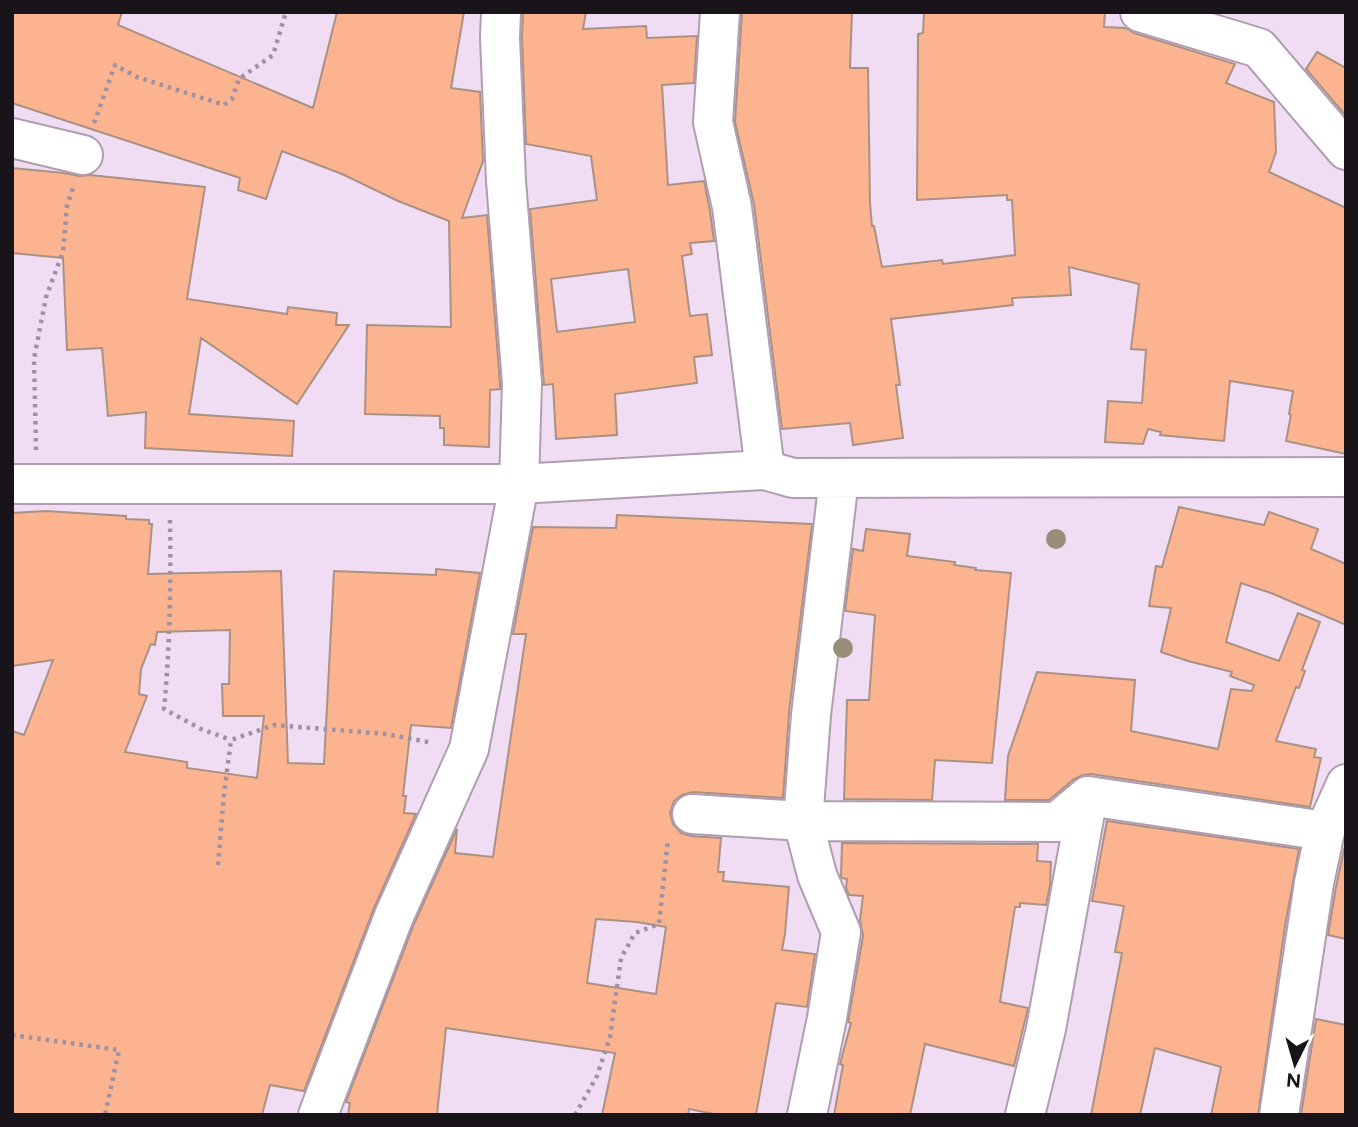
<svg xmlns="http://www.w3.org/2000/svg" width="1358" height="1127" font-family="Figtree,sans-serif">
	<rect width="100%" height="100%" fill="#f1ddf3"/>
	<!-- building -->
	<path fill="#fbb48f" stroke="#aa9184" stroke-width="2" fill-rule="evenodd" d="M 12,12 L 122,12 L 118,25 L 313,108 L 337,12 L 464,12 L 451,88 L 480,92 L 483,161 L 462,218 L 487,215 L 500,384 L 500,389 L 490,390 L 489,447 L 444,445 L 444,428 L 440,428 L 440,416 L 365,414 L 367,325 L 451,327 L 449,221 L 398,201 L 342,174 L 282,151 L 266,199 L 238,190 L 240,178 L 12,103 Z
		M 523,12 L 586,12 L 583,29 L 646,26 L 647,38 L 697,36 L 694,83 L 662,85 L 668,185 L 704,181 L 710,211 L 714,241 L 690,243 L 692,254 L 682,256 L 690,316 L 707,314 L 712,355 L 694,357 L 697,383 L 615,394 L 617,435 L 556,439 L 553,384 L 544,385 L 530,209 L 597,200 L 591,156 L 526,144 L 522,38 ZM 628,269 L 635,322 L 557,332 L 551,279 Z
		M 742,12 L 852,12 L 850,68 L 868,68 L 870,203 L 872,226 L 874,226 L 882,267 L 942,260 L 943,264 L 1015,255 L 1012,200 L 1007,200 L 1007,195 L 917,200 L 918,34 L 923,33 L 924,12 L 1105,12 L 1104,27 L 1126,28 L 1134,33 L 1235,64 L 1226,83 L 1274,102 L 1276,152 L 1269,172 L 1346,208 L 1346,454 L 1286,441 L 1291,415 L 1289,414 L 1293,391 L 1230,381 L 1224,441 L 1160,435 L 1161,432 L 1148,429 L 1143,444 L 1105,442 L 1108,401 L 1142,403 L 1146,350 L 1131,349 L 1139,284 L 1069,267 L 1071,295 L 1012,298 L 1013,305 L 891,319 L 900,385 L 896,385 L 903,438 L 853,445 L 850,423 L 782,429 L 754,204 L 735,122 Z
		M 1317,52 L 1346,68 L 1346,116 L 1306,69 Z
		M 12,168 L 64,173 L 79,176 L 90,175 L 205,187 L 187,299 L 287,314 L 288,307 L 337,313 L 336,325 L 349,325 L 297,404 L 201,338 L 189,414 L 294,421 L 292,456 L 145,448 L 146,412 L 108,416 L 102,348 L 67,350 L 63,258 L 12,253 Z
		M 1179,507 L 1264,525 L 1269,512 L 1318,529 L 1311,549 L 1346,564 L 1346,625 L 1271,593 L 1241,583 L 1226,642 L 1279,661 L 1298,613 L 1320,622 L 1302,670 L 1305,671 L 1299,688 L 1296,687 L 1276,741 L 1316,749 L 1314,757 L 1321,758 L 1310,807 L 1091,774 L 1083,775 L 1074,779 L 1049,800 L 1005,800 L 1008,756 L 1037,672 L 1135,680 L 1131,731 L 1218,749 L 1231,689 L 1252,691 L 1254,685 L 1230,676 L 1232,672 L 1188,661 L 1161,652 L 1171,608 L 1149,606 L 1156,566 L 1162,567 Z
		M 46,511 L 126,516 L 126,519 L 149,520 L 149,524 L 152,524 L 148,574 L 281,571 L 288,763 L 324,764 L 334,571 L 436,575 L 436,569 L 480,573 L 451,728 L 411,725 L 403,796 L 406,796 L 404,813 L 416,814 L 374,908 L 304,1091 L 270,1085 L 262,1115 L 12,1115 L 12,731 L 24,735 L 53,660 L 12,666 L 12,513 ZM 230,630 L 229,684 L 222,684 L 223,716 L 264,716 L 257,778 L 187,768 L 187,762 L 125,752 L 147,696 L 139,694 L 141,669 L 151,644 L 155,645 L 157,632 Z
		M 617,515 L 812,524 L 789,712 L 783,798 L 693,792 L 682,795 L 674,801 L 670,813 L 673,824 L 681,833 L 691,836 L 721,838 L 718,872 L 724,872 L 723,881 L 789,887 L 785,934 L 782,950 L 815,954 L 807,1007 L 776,1003 L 756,1115 L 719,1115 L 689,1109 L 688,1115 L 602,1115 L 615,1053 L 446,1028 L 437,1115 L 348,1115 L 350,1103 L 346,1102 L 414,924 L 457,829 L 455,853 L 493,857 L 526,634 L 513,634 L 533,527 L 616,528 ZM 596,919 L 637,922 L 666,927 L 656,994 L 587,983 Z
		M 866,529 L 910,534 L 907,556 L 955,562 L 954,565 L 976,568 L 975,570 L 1011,573 L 992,763 L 935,760 L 932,800 L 844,799 L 847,700 L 869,700 L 875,615 L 845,611 L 853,549 L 863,551 Z
		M 1107,821 L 1299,849 L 1285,926 L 1258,1115 L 1211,1115 L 1221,1067 L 1155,1048 L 1140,1115 L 1091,1115 L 1122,953 L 1115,952 L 1124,906 L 1092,901 Z
		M 842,843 L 1038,844 L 1037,861 L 1051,862 L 1050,885 L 1046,905 L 1020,903 L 1020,907 L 1015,907 L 1000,1002 L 1028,1008 L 1014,1066 L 925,1044 L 910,1115 L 834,1115 L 843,1065 L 840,1064 L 851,1023 L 848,1022 L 863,936 L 860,920 L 863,896 L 849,895 L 846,888 L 847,879 L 842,878 L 841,876 Z
		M 1344,849 L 1346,850 L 1346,939 L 1328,935 L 1336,887 Z
		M 1316,1019 L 1346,1025 L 1346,1115 L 1301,1115 Z"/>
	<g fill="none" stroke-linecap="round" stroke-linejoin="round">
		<defs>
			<path id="minor" d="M 720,12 L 713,122 L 732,207 L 765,470
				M 1140,12 L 1259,48 L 1346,150
				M 12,138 L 83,155
				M 12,484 L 519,484 L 765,470 L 793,478 L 1346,477
				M 692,814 L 803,821 L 1057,822 L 1088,796 L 1325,831
				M 318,1115 L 394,916 L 469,749 L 519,484 L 522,383 L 506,181 L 500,38 L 501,12
				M 807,1115 L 827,1018 L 841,932 L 817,875 L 803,821 L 811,715 L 839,479
				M 1025,1115 L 1046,1029 L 1088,796
				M 1279,1115 L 1314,883 L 1325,831 L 1346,784"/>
		</defs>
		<!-- minor casing -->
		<use href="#minor" stroke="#b09db2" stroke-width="42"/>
		<!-- path -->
		<path stroke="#9f91a1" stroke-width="4.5" stroke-dasharray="3.5 5" stroke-linecap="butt" d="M 94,123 L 115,65 L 137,77 L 224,105 L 232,99 L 239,79 L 273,55 L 286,12
			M 36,450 L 34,359 L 46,297 L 63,252 L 67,206 L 73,188
			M 170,520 C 171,583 170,646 164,709 L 201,729 L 231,740
			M 218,865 L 224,794 L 231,740 L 274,725 L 386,734 L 433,743
			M 12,1035 L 119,1050 L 105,1115
			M 575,1115 L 597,1076 L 610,1037 L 621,958 L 635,933 L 659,924 L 668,840"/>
		<!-- minor -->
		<use href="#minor" stroke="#fff" stroke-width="38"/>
	</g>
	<!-- trees -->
	<g fill="#978e79">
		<circle cx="1056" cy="539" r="10"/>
		<circle cx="843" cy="648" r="10"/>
	</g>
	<!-- border -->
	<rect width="1358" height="1127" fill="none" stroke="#19131a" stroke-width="28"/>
	<!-- north arrow -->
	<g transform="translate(1295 1064) rotate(185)" stroke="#ffffff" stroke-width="5" paint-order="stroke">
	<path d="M0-5L12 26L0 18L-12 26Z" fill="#19131a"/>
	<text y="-10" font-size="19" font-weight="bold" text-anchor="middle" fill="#19131a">N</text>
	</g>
</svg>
